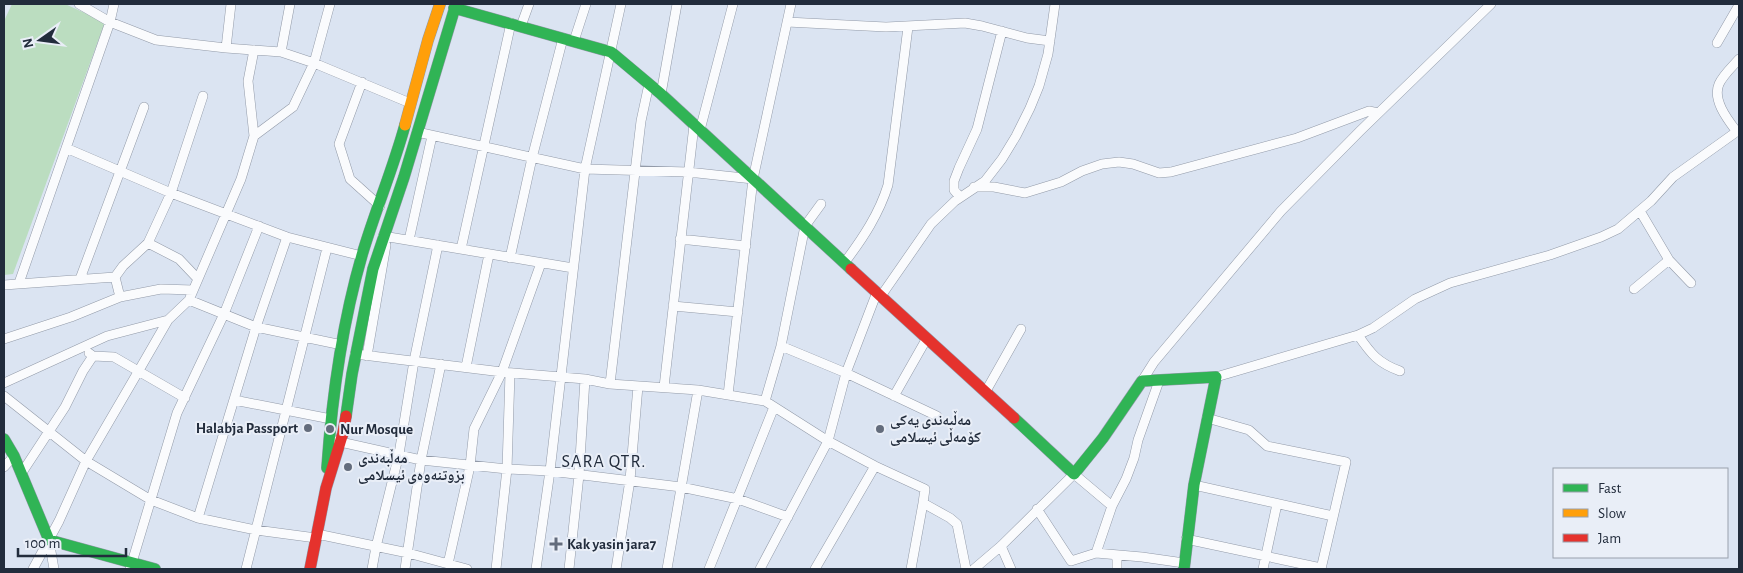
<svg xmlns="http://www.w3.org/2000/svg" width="1743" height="573" font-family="'Alegreya Sans','Noto Naskh Arabic',sans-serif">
	<rect width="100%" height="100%" fill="#dbe4f2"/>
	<!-- green -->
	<path fill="#bbddc0" d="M 12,4 L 65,4 L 105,22 L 13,274 L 4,275 L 4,21 Z"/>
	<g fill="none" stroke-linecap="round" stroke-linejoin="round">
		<defs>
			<path id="street" d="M 79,4 L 110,22 L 156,40 L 226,48 L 281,52 L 314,63 L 410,103
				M 787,22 L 886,27 L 965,23 L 982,26 L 1027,38 L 1050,41
				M 521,26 L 529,4
				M 574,41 L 586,4
				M 1717,43 L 1739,5
				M 226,48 L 231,4
				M 281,52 L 290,4
				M 362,82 L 339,144 L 350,179 L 380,206
				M 661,94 L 677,4
				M 700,130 L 733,4
				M 417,132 L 585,169 L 688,172 L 753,179
				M 1737,132 C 1728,120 1712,100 1719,84 C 1723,75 1732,67 1739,59
				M 254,136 L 248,81 L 254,50
				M 66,148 L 171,193 L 287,237 L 362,256
				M 974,187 L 994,187 L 1025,193 L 1061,182 L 1082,171 L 1102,164 L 1119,162 L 1133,164 L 1159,173 L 1171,172 L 1297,138 L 1369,111 L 1378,113
				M 960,197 L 954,190 L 954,181 L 959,168 L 977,129 L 1002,31
				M 1640,211 L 1669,260 L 1691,283
				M 383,236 L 573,268
				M 680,239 L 746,246
				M 409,240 L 432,136
				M 148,243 L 171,193 L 203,96
				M 461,249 L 511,23
				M 510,258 L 532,158 L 563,38
				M 845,262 C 863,238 879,214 888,185 L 908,27
				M 80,279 L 144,107
				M 19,283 L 110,22 L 114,4
				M 4,285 L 115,277
				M 1634,289 L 1669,260
				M 881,296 L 931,224 L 955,201 L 985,181 L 1002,159 L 1016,136 L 1030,108 L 1039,86 L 1048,54 L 1055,4
				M 120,297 L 115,277 L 123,266 L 148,243 L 179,259 L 198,279
				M 189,300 L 256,327 L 342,345
				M 673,306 L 738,312
				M 1358,335 C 1371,354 1378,363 1400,371
				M 4,339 L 71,317 L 120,297 L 161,289 L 193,290
				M 781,346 L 846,373 L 937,416
				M 89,353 L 93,356 L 114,357 L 185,398
				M 355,354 L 502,372 L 585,379 L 610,384 L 698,390 L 765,401 L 828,441 L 875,466 L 925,489 L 923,503 L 950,518 L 957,524 L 966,569
				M 367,356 L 386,245
				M 466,367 L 489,254
				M 1216,377 L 1358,335 L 1373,328 L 1415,299 L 1450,283 L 1550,255 L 1601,237 L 1618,229 L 1651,201 L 1673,177 L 1739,130
				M 1142,381 L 1154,362 L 1281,211 L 1360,131 L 1491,4
				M 1159,381 L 1138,440 L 1134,458 L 1126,479 L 1112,506 L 1096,553 L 1142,557 L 1184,563
				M 4,383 L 107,336 L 168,320
				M 610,384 L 641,121 L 649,84
				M 664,387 L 694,125
				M 986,391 L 1021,329
				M 728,395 L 753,179 L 791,4
				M 4,396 L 86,461 L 151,500 L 198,518 L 256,530 L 316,538
				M 894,396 L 927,338
				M 234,400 L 331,419
				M 765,401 L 781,346 L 805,226 L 821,204
				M 1207,418 L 1249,430 L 1267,446 L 1346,462 L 1321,569
				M 336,441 L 421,460 L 507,469 L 550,471 L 681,487 L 738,499 L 788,517
				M 4,467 L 14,456
				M 21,474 L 65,407 L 83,371 L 93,356
				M 1194,485 L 1333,516
				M 1037,509 L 1071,561 L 1096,553
				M 198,518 L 256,327 L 287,237
				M 317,534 L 408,553 L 467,569
				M 1186,539 L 1321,568
				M 49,540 L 54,569
				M 1001,546 L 1011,569
				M 448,564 L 470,466 L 474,429 L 502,372 L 541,263
				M 33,569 L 59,521 L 86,461 L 138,372 L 168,320 L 189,300 L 241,179 L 254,136 L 293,107 L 314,63 L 330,4
				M 130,569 L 177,413 L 224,314 L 259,226
				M 246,569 L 327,248
				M 372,569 L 376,547 L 399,454 L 414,361 L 438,245
				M 405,569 L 421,460 L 441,364
				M 496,569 L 507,469 L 510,373
				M 536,569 L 550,471 L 585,169 L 621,4
				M 569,569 L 579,475 L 585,379
				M 616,569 L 630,480 L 638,386
				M 667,569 L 698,390
				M 709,569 L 774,407
				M 760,569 L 828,441 L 846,373 L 877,292
				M 815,569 L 875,466
				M 911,569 L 923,503
				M 974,569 L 1001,546 L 1074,474 L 1112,506
				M 1117,569 L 1117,555
				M 1263,569 L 1277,504"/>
			<path id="fast" d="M 454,8 L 611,52 L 661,94 L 851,269
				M 346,416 L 352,374 L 373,269 L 404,177 L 456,4
				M 1014,418 L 1074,474 L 1103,438 L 1142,381 L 1216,377 L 1194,485 L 1184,569
				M 4,439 L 14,456 L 49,540 L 155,569
				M 327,468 C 332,396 342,324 362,255 C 375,211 393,169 405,125"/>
			<path id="slow" d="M 405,125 L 428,40 L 440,4"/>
			<path id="jam" d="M 851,269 L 1014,418
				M 310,569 L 326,488 L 343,433 L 346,416"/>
		</defs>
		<!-- street casing -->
		<use href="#street" stroke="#929aa8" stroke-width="10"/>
		<!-- fast casing -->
		<use href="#fast" stroke="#929aa8" stroke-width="12"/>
		<!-- slow casing -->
		<use href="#slow" stroke="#929aa8" stroke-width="12"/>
		<!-- jam casing -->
		<use href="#jam" stroke="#929aa8" stroke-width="12"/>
		<!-- street -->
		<use href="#street" stroke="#fafbfd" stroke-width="9"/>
		<!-- fast -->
		<use href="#fast" stroke="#30b455" stroke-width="11"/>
		<!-- slow -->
		<use href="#slow" stroke="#ff9f0a" stroke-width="11"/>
		<!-- jam -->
		<use href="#jam" stroke="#e5322d" stroke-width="11"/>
	</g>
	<!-- markers -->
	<g fill="#636c7c" stroke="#e9eef7" stroke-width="2">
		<circle cx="308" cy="428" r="5"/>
		<circle cx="330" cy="429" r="5"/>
		<circle cx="880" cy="429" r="5"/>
		<circle cx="348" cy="467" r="5"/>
		<path d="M553.5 536.5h5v5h5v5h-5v5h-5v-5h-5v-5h5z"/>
	</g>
	<g text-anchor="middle" stroke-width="4" stroke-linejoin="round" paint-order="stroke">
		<!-- poi labels -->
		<g font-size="15" font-weight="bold" fill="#222c3c" stroke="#e9eef7" text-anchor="start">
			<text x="890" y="425">مەڵبەندی یەکی<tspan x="890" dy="17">کۆمەڵی ئیسلامی</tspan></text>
			<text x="298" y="433" text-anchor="end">Halabja Passport</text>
			<text x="340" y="434">Nur Mosque</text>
			<text x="358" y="463">مەڵبەندی<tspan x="358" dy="17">بزوتنەوەی ئیسلامی</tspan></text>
			<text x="567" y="549">Kak yasin jara7</text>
		</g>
		<!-- quarter labels -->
		<g font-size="18" letter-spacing="1" fill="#222c3c" stroke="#e9eef7">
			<text x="604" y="467">SARA QTR.</text>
		</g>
	</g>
	<!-- border -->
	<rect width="1743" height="573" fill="none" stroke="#222c3c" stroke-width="10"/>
	<!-- legend -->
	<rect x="1553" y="468" width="175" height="90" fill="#e9eef7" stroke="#99a0ac"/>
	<rect x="1563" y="484" width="25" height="8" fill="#30b455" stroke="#99a0ac"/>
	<text x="1598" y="493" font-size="15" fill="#222c3c">Fast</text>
	<rect x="1563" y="509" width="25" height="8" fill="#ff9f0a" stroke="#99a0ac"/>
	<text x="1598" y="518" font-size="15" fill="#222c3c">Slow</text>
	<rect x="1563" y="534" width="25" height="8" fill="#e5322d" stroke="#99a0ac"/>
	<text x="1598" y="543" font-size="15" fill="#222c3c">Jam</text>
	<!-- north arrow -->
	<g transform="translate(40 40) rotate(256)" stroke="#e9eef7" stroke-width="4" paint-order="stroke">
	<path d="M0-4L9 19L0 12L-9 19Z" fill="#222c3c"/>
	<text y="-8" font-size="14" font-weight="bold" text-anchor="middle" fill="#222c3c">N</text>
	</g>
	<!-- scale -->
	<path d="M18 548v8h108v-8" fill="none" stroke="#222c3c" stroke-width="2.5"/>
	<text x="25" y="548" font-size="15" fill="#222c3c" stroke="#e9eef7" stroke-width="4" paint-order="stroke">100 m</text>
</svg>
